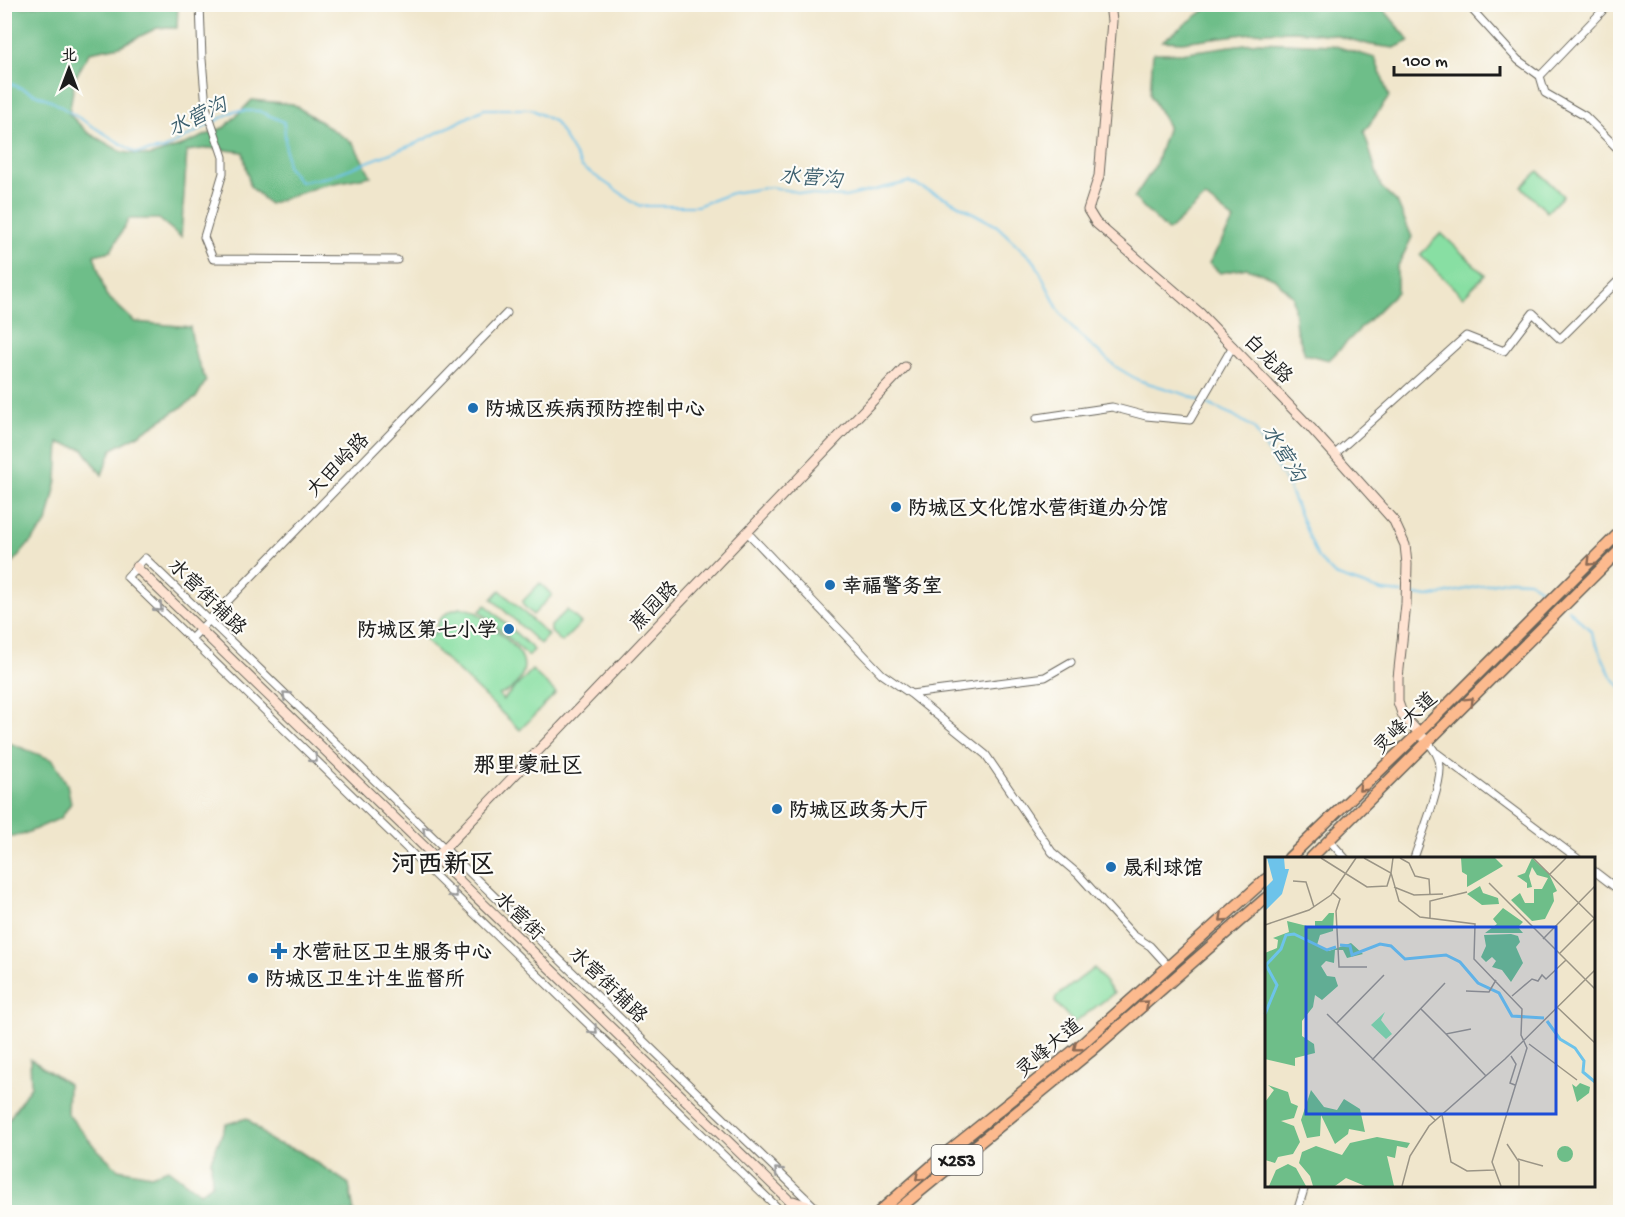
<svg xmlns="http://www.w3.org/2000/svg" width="1625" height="1217" font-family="'Gochi Hand','LXGW WenKai TC',sans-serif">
	<rect width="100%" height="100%" fill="#fdfcf7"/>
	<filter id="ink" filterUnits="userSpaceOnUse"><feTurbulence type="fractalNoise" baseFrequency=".0167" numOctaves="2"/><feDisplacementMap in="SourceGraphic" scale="12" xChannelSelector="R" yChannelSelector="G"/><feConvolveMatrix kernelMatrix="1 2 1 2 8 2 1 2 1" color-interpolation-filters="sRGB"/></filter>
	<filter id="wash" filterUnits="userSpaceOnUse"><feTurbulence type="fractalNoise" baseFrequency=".008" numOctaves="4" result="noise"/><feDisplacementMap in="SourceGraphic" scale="24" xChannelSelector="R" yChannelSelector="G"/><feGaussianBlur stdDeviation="1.35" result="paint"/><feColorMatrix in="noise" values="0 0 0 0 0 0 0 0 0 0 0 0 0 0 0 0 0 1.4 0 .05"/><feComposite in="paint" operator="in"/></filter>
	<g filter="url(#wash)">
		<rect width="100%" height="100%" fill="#f0e6cc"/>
		<!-- green -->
		<path fill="#88dfa3" stroke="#527e60" stroke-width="1.5" d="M 1538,171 L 1563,196 L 1547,212 L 1522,187 Z
			M 1441,233 L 1485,275 L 1463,297 L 1420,255 Z
			M 540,583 L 552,595 L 533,615 L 523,605 L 523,601 Z
			M 500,590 L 548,635 L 540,644 L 492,599 Z
			M 486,605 L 534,650 L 528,656 L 480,611 Z
			M 460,608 C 465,609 470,609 474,611 C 482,615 516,647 520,654 C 531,671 515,691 499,695 L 503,700 L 532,670 L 556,693 L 520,730 L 423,638 L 430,630 L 435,635 C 436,619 446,611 460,608 Z
			M 567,610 L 581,623 L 562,642 L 551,632 L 551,626 Z
			M 1094,968 L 1114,993 L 1074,1023 L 1055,1002 L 1056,997 Z"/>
		<!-- forest -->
		<path fill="#6ebe89" stroke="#456d52" stroke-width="1.5" d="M 53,4 L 178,5 L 177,28 L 157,28 L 120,46 L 90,52 L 75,78 L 69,114 L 88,133 L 122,152 L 149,156 L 178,147 L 225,127 L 252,100 L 293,104 L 353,143 L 371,176 L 320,186 L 269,204 L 250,186 L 243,152 L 209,148 L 187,151 L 181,237 L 159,219 L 129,219 L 111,251 L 94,255 L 106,295 L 135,322 L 190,327 L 195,354 L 206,381 L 196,398 L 135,437 L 112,449 L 102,475 L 83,449 L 59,443 L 57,480 L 47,523 L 5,572 L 5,5 L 24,7 Z
			M 1213,4 L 1380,5 L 1410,41 L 1394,48 L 1371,45 L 1334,35 L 1296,31 L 1260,32 L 1182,42 L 1162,41 Z
			M 1259,42 L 1332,45 L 1375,58 L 1389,97 L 1364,132 L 1381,187 L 1397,202 L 1412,237 L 1397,268 L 1397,292 L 1329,360 L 1305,354 L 1296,329 L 1293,297 L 1274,278 L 1247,268 L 1220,273 L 1209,263 L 1234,220 L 1205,197 L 1168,231 L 1134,198 L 1155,166 L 1168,126 L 1150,95 L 1153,53 L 1181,53 Z
			M 4,741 L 53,760 L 67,784 L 71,803 L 61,818 L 22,835 L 5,837 Z
			M 30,1059 L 68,1084 L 67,1113 L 94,1146 L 118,1169 L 151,1175 L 168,1169 L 200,1193 L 212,1184 L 211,1160 L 226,1124 L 247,1118 L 271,1141 L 299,1151 L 349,1184 L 354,1212 L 5,1212 L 5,1125 L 31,1086 Z"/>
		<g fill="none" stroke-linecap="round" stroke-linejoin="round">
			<!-- stream -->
			<path stroke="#6dc3ea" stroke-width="2" d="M 4,81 L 50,100 L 136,153 L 164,149 L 234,111 L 259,111 L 284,122 L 287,166 L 300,182 L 328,177 L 417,143 L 484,109 L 531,109 L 555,122 L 582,167 L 640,206 L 697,206 L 732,193 L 771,187 L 812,195 L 845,197 L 909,182 L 946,198 L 997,226 L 1035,262 L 1059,311 L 1074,330 L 1116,367 L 1138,380 L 1187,395 L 1233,415 L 1254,428 L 1288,486 L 1318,558 L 1335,575 L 1382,591 L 1402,593
				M 1408,594 L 1429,597 L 1509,580 L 1529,581 L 1552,596
				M 1568,609 L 1590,630 L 1610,674 L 1620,687"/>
		</g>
	</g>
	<g filter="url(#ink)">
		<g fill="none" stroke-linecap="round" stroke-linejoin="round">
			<defs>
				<path id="street" d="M 200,4 L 202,59 L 206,107 L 223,157 L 223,173 L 204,237 L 213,259 L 397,260
					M 1467,4 L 1518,60 L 1540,76 L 1545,93 L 1585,116 L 1620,151
					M 1540,76 L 1609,4
					M 1037,418 L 1112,407 L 1146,416 L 1190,420 L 1233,346
					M 1335,454 L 1466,336 L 1504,351 L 1533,313 L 1560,339 L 1620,279
					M 747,532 L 882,674 L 911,694 L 1045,677 L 1071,662
					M 191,639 L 507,313
					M 911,694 L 986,755 L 1052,852 L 1078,874 L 1133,935 L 1150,946 L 1169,967
					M 1437,753 L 1577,858
					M 1329,840 L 1345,858
					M 1414,858 C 1421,837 1441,787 1440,767 C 1440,757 1434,750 1428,742
					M 1594,871 L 1620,891
					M 782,1212 L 127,577 L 145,558 L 815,1207
					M 1297,1212 L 1305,1186"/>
				<path id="secondary" d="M 1110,4 L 1112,21 L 1099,176 L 1088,210 L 1096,223 L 1201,314 L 1311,428 L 1394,521 L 1405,545 L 1407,564 L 1406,604 L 1398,678 L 1398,702 L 1403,716 L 1423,737
					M 136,567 L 801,1212
					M 427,867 L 905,367
					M 793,1201 L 825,1212"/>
				<path id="primary" d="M 1289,858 L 1419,733 L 1620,532
					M 1311,858 L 1620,550
					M 879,1212 L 951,1149 L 1083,1043 L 1266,879
					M 895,1212 L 1090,1052 L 1266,898"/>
			</defs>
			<!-- street casing -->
			<use href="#street" stroke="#66635a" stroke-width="9"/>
			<!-- secondary casing -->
			<use href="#secondary" stroke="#66635a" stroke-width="11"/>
			<!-- primary casing -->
			<use href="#primary" stroke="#66635a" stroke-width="13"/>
			<!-- street -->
			<use href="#street" stroke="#fff" stroke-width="7"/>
			<!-- secondary -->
			<use href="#secondary" stroke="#fee3d2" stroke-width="9"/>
			<!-- primary -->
			<use href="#primary" stroke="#fcba8e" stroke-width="10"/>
		</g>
		<!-- one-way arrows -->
		<defs><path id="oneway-chevron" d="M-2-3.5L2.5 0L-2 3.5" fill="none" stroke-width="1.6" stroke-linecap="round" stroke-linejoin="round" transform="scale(1.5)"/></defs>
		<g stroke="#8c6b55">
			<use href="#oneway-chevron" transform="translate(1591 562) rotate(135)"/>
			<use href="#oneway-chevron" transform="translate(1470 701) rotate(-45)"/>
			<use href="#oneway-chevron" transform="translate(1362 788) rotate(136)"/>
			<use href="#oneway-chevron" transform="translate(1223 918) rotate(138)"/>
			<use href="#oneway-chevron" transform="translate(1145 1004) rotate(-41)"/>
			<use href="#oneway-chevron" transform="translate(1077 1047) rotate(141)"/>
			<use href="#oneway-chevron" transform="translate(919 1177) rotate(139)"/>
		</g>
		<g stroke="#999">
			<use href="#oneway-chevron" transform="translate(159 608) rotate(44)"/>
			<use href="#oneway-chevron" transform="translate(286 695) rotate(-136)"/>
			<use href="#oneway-chevron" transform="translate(314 759) rotate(44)"/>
			<use href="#oneway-chevron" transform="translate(426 830) rotate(-136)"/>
			<use href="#oneway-chevron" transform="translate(454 894) rotate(44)"/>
			<use href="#oneway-chevron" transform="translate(594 1030) rotate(44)"/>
			<use href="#oneway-chevron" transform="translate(778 1171) rotate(-136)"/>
		</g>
	</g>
	<!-- markers -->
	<g fill="#1f6fb2" stroke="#fdfcf7" stroke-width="2">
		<circle cx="473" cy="408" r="6"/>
		<circle cx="896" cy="507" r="6"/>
		<circle cx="830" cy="585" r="6"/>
		<circle cx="509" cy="629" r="6"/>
		<circle cx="777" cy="809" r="6"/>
		<circle cx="1111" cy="867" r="6"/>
		<path d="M276 942h6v6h6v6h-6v6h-6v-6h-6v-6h6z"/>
		<circle cx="253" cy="978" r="6"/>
	</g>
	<g text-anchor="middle" stroke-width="4.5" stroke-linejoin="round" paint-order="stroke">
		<!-- shield labels -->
		<rect fill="#fdfcf7" stroke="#605f5e" stroke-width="1.5" x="931.5" y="1145" width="51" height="30" rx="4.5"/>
		<g font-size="18" font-weight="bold" fill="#1c1c1c">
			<text x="957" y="1166">X253</text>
		</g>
		<!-- street labels -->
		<g font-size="20" fill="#1c1c1c" stroke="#fdfcf7">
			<text transform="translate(1269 358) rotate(46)" y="7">白龙路</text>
			<text transform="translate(337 464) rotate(-46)" y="7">大田岭路</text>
			<text transform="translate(208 596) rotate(44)" y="7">水营街辅路</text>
			<text transform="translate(653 605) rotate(-46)" y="7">蔗园路</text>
			<text transform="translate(1404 722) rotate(-44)" y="7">灵峰大道</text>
			<text transform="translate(520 915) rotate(44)" y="7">水营街</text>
			<text transform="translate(609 984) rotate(44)" y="7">水营街辅路</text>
			<text transform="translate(1048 1047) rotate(-40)" y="7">灵峰大道</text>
		</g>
		<!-- poi labels -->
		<g font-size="20" font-weight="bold" fill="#1c1c1c" stroke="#fdfcf7" text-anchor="start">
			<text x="485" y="415">防城区疾病预防控制中心</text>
			<text x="908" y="514">防城区文化馆水营街道办分馆</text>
			<text x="842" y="592">幸福警务室</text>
			<text x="497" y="636" text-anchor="end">防城区第七小学</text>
			<text x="789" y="816">防城区政务大厅</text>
			<text x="1123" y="874">晟利球馆</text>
			<text x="292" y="958">水营社区卫生服务中心</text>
			<text x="265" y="985">防城区卫生计生监督所</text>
		</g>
		<!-- water labels -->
		<g font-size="21" font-style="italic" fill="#3c5f6e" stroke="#fdfcf7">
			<text transform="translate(197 116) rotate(-26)" y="7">水营沟</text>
			<text transform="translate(811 177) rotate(5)" y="7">水营沟</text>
			<text transform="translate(1284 453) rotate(59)" y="7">水营沟</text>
		</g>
		<!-- quarter labels -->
		<g font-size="22" font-weight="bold" fill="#1c1c1c" stroke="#fdfcf7">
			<text x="528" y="772">那里蒙社区</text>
		</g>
		<!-- district labels -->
		<g font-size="26" font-weight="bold" fill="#1c1c1c" stroke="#fdfcf7">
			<text x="443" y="872">河西新区</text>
		</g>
	</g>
	<!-- overview -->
	<g transform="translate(1265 857)">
		<rect width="330" height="330" fill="#f0e6cc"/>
		<path d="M 120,155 L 116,163 L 127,177 L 121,182 L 106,168 Z" fill="#88dfa3"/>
		<path d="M 196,1 L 230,1 L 238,9 L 202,30 L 202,18 L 197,15 ZM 267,1 L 284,17 L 292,34 L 288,36 L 289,44 L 280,62 L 267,64 L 246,43 L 255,36 L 260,46 L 269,46 L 269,32 L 277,32 L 283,21 L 272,18 L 267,10 L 264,19 L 267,30 L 262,31 L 262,26 L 252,19 L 260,16 ZM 215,29 L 218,36 L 233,41 L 234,47 L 217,48 L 202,37 ZM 238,51 L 258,65 L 253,70 L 258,76 L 220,76 L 232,67 L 228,62 ZM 64,56 L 69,56 L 68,74 L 55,78 L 52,88 L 64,94 L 86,86 L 98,97 L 82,101 L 78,93 L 70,93 L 69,106 L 61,104 L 56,109 L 62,119 L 70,120 L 73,129 L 57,143 L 50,138 L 48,150 L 37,164 L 37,179 L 49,187 L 50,196 L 30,201 L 30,209 L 0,202 L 0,96 L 12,91 L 13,83 L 8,81 L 24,75 L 22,64 L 50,71 L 50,64 L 57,64 ZM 246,77 L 253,79 L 255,85 L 251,90 L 258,106 L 246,125 L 237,113 L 227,110 L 231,104 L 227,100 L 221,105 L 216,100 L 221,89 L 219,78 ZM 315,226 L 325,230 L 324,236 L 312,245 L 307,227 L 311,230 ZM 3,228 L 23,235 L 26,246 L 33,249 L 29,261 L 16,264 L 29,269 L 35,285 L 28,297 L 13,300 L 10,306 L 0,303 L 0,245 L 9,233 ZM 46,233 L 59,250 L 72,253 L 79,242 L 95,252 L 100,275 L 84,272 L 83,277 L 70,287 L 56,258 L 55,279 L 42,281 L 36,263 ZM 112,280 L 145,286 L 142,291 L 132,289 L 130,301 L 122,299 L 129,329 L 100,329 L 81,321 L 70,329 L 48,329 L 45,319 L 34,306 L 37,295 L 51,289 L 77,298 L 85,286 ZM292 297a8 8 0 1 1 16 0a8 8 0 1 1-16 0ZM 23,307 L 31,311 L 41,329 L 4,329 L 11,313 Z" fill="#6ebe89"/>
		<path d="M 2,1 L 19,1 L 20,12 L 24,12 L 17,37 L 0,54 L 0,31 L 8,23 Z" fill="#6dc3ea"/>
		<path fill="none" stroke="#6dc3ea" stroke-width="3" d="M 75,88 L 85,89 L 87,98 L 115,87 L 126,89 L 140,102 L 181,98 L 195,105 L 213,126 L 234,136 L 247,159 L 279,161M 0,157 L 12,128 L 1,108 L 16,92 L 21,78 L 29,77 L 62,93 L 71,90M 282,164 L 295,182 L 310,191 L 319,204 L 318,215 L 330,225"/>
		<path fill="none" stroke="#9b9586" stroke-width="1.5" d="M 56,1 L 102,30 L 122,29 L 126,16 L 99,1M 128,1 L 126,16 L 134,44 L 155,60 L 210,67 L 209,102 L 257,152 L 256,178 L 262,191 L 227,305 L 236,329M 135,1 L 144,6 L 150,19 L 164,22 L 165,38M 268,1 L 330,62M 285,17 L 301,1M 28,24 L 41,25 L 49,50M 224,26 L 330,132M 129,30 L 149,38 L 178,37M 68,36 L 75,42 L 71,54 L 74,110 L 102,110M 165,61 L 165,44 L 202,35M 0,68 L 44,53 L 66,38 L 91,1M 278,82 L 330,29M 294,97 L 329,62M 201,134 L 224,135 L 231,123M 247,139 L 267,122 L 273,124 L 277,118 L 281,122 L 301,103M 292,150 L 330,186M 156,152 L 181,177 L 206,172M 62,157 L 170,263M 72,166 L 119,118M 181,177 L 221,219M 264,187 L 312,223M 246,199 L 251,207 L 245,226 L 250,228M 107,203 L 180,126M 177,258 L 186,305 L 202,314 L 229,313M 242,287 L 254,305 L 254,329M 253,302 L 278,309M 137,329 L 145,299 L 164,269 L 240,202 L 330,113"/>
		<path fill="#1d4ed8" fill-opacity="0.15" stroke="#1d4ed8" stroke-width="3" d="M 41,70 L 291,70 L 291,257 L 41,257 Z"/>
		<rect width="330" height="330" fill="none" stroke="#1c1c1c" stroke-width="3"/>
	</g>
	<!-- margin -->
	<rect width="1625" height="1217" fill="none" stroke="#fdfcf7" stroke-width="24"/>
	<!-- north arrow -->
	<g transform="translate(69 69)" stroke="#fdfcf7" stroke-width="4.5" paint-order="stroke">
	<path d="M0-4.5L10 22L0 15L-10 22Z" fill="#1c1c1c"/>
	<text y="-9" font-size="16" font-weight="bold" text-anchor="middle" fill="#1c1c1c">北</text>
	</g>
	<!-- scale -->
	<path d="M1394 66v9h106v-9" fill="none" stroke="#1c1c1c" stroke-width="3"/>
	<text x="1403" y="66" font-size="18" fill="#1c1c1c" stroke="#fdfcf7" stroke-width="4.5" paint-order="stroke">100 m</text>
</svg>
